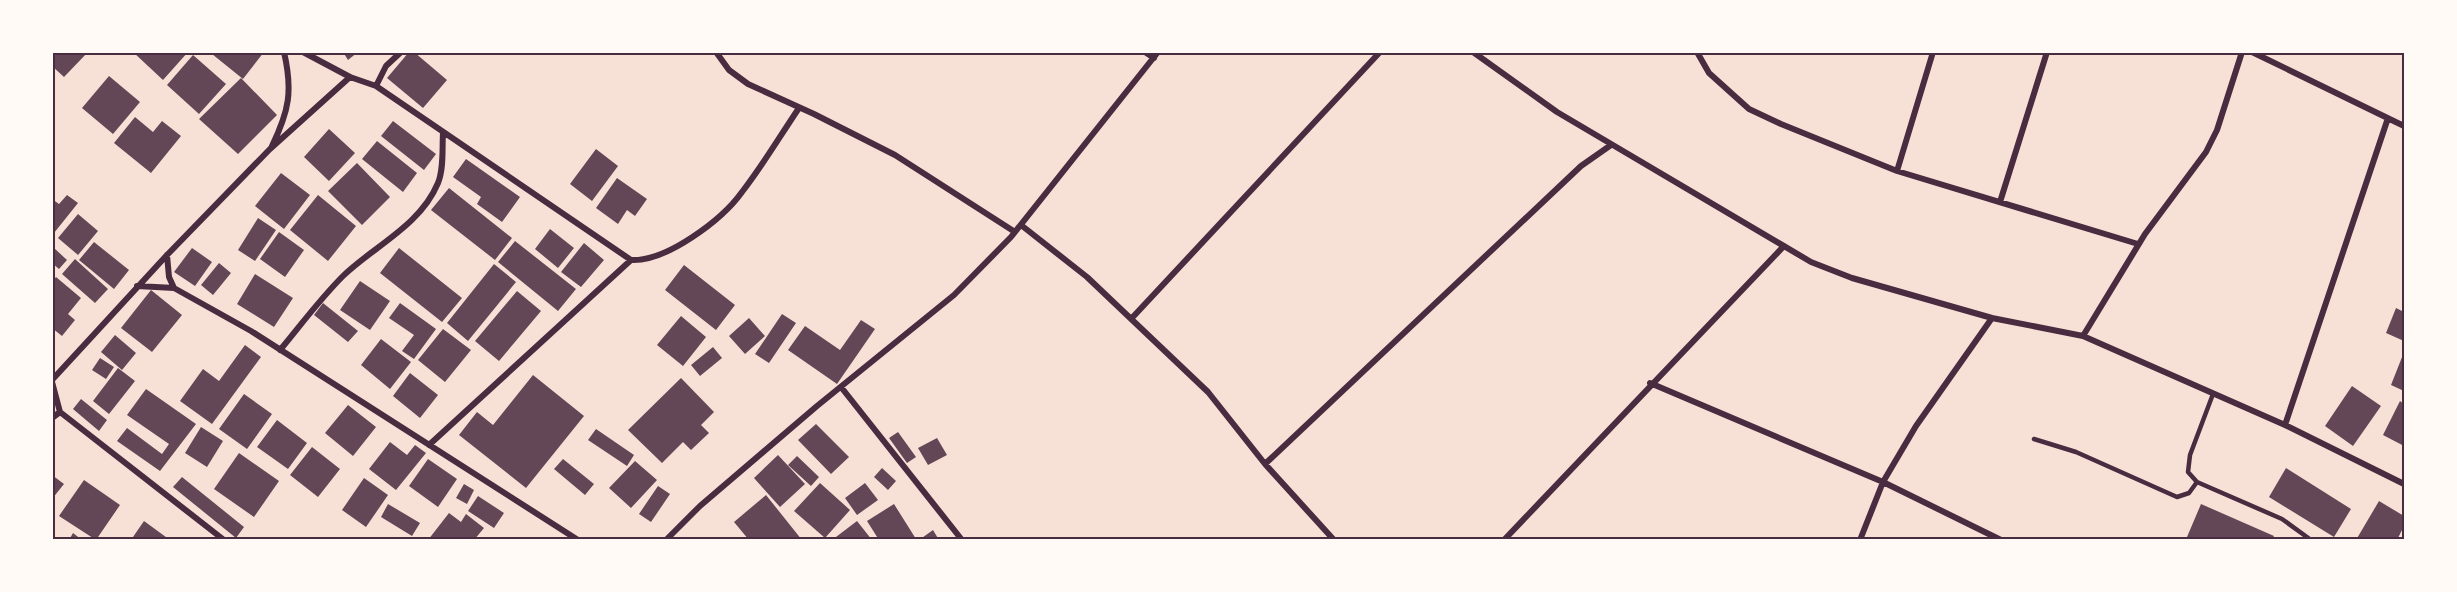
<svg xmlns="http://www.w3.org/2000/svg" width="2457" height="592" font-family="'Sofia Sans Condensed',sans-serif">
	<rect width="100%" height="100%" fill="#f7e1d7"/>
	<!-- building -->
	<path fill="#644757" d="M 55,52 L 88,52 L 64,77 L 52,66 L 52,55 Z
		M 133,52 L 188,52 L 163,80 Z
		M 213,52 L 264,52 L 243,79 L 212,54 Z
		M 343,52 L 358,52 L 348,60 Z
		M 409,52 L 414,52 L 447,80 L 423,108 L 387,78 Z
		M 193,55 L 226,84 L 199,114 L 167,85 Z
		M 109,76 L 140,102 L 113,134 L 82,108 Z
		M 241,78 L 277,115 L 238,154 L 199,119 Z
		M 135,117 L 153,132 L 162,121 L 181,136 L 151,173 L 114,143 Z
		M 393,121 L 436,154 L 424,170 L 381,136 Z
		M 329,129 L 355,153 L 329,181 L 304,157 Z
		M 377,141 L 417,173 L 403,192 L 362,159 Z
		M 596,149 L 618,166 L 592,201 L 570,184 Z
		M 466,159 L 520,197 L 502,222 L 477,204 L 481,197 L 453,177 Z
		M 357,163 L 390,197 L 362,225 L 328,191 Z
		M 281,173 L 310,195 L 284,229 L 255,206 Z
		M 617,178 L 647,199 L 635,216 L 627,210 L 618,224 L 596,208 Z
		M 449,188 L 512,238 L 495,260 L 431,210 Z
		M 67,195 L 78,203 L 54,233 L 52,199 L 59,204 Z
		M 318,195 L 356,226 L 328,261 L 290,230 Z
		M 78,214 L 98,231 L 78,255 L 58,238 Z
		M 258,218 L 276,230 L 255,261 L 238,250 Z
		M 550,229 L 574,248 L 558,268 L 535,249 Z
		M 279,232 L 304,250 L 285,277 L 260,259 Z
		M 515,241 L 576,289 L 558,311 L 498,262 Z
		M 94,242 L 129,270 L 114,289 L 79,260 Z
		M 584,243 L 604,260 L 581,287 L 561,272 Z
		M 54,248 L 67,260 L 59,269 L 52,263 Z
		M 192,248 L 212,262 L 195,286 L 174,272 Z
		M 399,248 L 462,298 L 442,322 L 380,273 Z
		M 75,259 L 108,289 L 95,303 L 62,274 Z
		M 219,263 L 231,273 L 213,295 L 201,285 Z
		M 494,264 L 516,282 L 468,341 L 447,323 Z
		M 684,265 L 735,305 L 716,330 L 665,290 Z
		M 255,274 L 293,298 L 274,327 L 237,304 Z
		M 56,277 L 81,298 L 68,314 L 75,320 L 62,336 L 52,328 L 52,282 Z
		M 360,281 L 390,301 L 370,330 L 340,310 Z
		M 151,290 L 182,315 L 152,352 L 121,328 Z
		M 517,291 L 541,311 L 499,361 L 475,341 Z
		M 323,303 L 358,331 L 348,342 L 314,315 Z
		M 400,303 L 436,329 L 414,359 L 402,351 L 414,335 L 389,318 Z
		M 2396,308 L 2404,312 L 2404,341 L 2386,333 Z
		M 782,314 L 796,323 L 769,363 L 755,354 Z
		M 681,316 L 706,337 L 683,366 L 657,345 Z
		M 749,318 L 765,336 L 745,354 L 729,336 Z
		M 861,320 L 875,329 L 837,384 L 788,350 L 805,326 L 840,350 Z
		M 443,329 L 471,350 L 445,382 L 418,360 Z
		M 115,335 L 136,353 L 122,370 L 101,352 Z
		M 381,339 L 411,362 L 390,389 L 361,365 Z
		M 245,345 L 261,357 L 212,424 L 180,401 L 203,369 L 219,381 Z
		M 713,347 L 722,358 L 700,376 L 691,365 Z
		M 2404,352 L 2404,391 L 2391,385 Z
		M 100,358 L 114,367 L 106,379 L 92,370 Z
		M 118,368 L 135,381 L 109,414 L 93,401 Z
		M 410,373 L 438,395 L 420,418 L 393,396 Z
		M 533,375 L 584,416 L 526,488 L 459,435 L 477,412 L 493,425 Z
		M 681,378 L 714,412 L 701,425 L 709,433 L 691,450 L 683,442 L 662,463 L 628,430 Z
		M 2352,386 L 2381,406 L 2353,446 L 2325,426 Z
		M 146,389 L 196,424 L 160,471 L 117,441 L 127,428 L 162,454 L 169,444 L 127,415 Z
		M 244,394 L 272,414 L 247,449 L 219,429 Z
		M 81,399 L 107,420 L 99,431 L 73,409 Z
		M 2400,401 L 2404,404 L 2404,446 L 2383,435 Z
		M 348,405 L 376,427 L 353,456 L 325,433 Z
		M 277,420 L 307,443 L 288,469 L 257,447 Z
		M 816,424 L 849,457 L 831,474 L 798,440 Z
		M 201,427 L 223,441 L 207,467 L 185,453 Z
		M 596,429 L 634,455 L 627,466 L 588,440 Z
		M 898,432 L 916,457 L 907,463 L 889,438 Z
		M 937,438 L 947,455 L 928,465 L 918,448 Z
		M 390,442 L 407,455 L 415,445 L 426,453 L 396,490 L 369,469 Z
		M 312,447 L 340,469 L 318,497 L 290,475 Z
		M 239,453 L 279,481 L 254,517 L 214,489 Z
		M 778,455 L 805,484 L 780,507 L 754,478 Z
		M 797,456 L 819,477 L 811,486 L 788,465 Z
		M 428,459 L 457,479 L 438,507 L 409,486 Z
		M 563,459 L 594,484 L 585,495 L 554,469 Z
		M 635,461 L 657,480 L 631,508 L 609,488 Z
		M 882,468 L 896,481 L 888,490 L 874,477 Z
		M 2286,468 L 2351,509 L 2334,537 L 2269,497 Z
		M 52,475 L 64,484 L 52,499 Z
		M 182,477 L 244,527 L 236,538 L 173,487 Z
		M 364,478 L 388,495 L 366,527 L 342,510 Z
		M 84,480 L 120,505 L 96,540 L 59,516 Z
		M 820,483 L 850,510 L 825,538 L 794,511 Z
		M 865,483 L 878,500 L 857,515 L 845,498 Z
		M 464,484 L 474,490 L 467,504 L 456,498 Z
		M 658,486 L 670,494 L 651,522 L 639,514 Z
		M 766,495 L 802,540 L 749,540 L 734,522 Z
		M 478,496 L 504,513 L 494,528 L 468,511 Z
		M 2379,501 L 2404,516 L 2404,526 L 2397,540 L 2356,540 Z
		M 388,504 L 420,523 L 412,536 L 381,517 Z
		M 894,504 L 916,539 L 914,540 L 879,540 L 867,521 Z
		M 2201,504 L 2274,536 L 2272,540 L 2193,540 L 2187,537 Z
		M 449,513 L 461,522 L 466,514 L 484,528 L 474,540 L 428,540 Z
		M 144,521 L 170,540 L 136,540 L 133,537 Z
		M 857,521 L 872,540 L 832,540 Z
		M 933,530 L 939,540 L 919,540 Z
		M 73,533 L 82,540 L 69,540 Z"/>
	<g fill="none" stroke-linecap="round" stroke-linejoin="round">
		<!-- service -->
		<path stroke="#4a2c40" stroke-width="4.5" d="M 2213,394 L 2190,455 L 2188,472 L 2197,482 L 2282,519 L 2311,540
			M 2034,439 L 2076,452 L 2177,497 L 2189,493 L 2197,482"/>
		<!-- minor -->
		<path stroke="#4a2c40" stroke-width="6" d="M 303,52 L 350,77 L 376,86 L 631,260 C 666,262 722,220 742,192 C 763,165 780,136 799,108
			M 716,52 L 729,70 L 748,84 L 814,114 L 895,155 L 1015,232
			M 1145,52 L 1154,58
			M 1473,52 L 1557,112 L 1811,262 L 1852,278 L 1992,318 L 2083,336 L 2285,425 L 2404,484
			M 1697,52 L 1709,73 L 1749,109 L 1781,124 L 1897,171 L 2138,244
			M 2252,52 L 2404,126
			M 376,86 L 386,66 L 401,52
			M 272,146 C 289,111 293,91 284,52
			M 1897,171 L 1933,52
			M 2000,202 L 2047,52
			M 1021,225 L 1087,277 L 1208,392 L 1265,464 L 1334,540
			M 167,255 L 169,277 L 174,288
			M 137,286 L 174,288 L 251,331 L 578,540
			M 1131,319 L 1380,52
			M 2083,336 L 2145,234 L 2206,152 L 2217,130 L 2242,52
			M 280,350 C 300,326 320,299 343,276 C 374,246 420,226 438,183 C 444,168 442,149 443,133
			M 52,380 L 167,255 L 270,149 L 350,77
			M 52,382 L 60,412 L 224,540
			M 1650,383 L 1883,482 L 2001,540
			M 841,387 L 962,540
			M 52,418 L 60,412
			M 2285,425 L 2388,118
			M 429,445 L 631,260
			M 1265,464 L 1581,166 L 1611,145
			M 666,540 L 700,506 L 817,406 L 954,295 L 1011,237 L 1158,52
			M 1504,540 L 1784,246
			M 1860,540 L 1883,482 L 1916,426 L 1992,318"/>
	</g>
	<!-- border -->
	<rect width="2457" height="592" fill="none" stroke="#fffaf5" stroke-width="108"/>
	<rect x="54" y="54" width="2349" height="484" fill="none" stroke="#4a2c40" stroke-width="2"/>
</svg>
